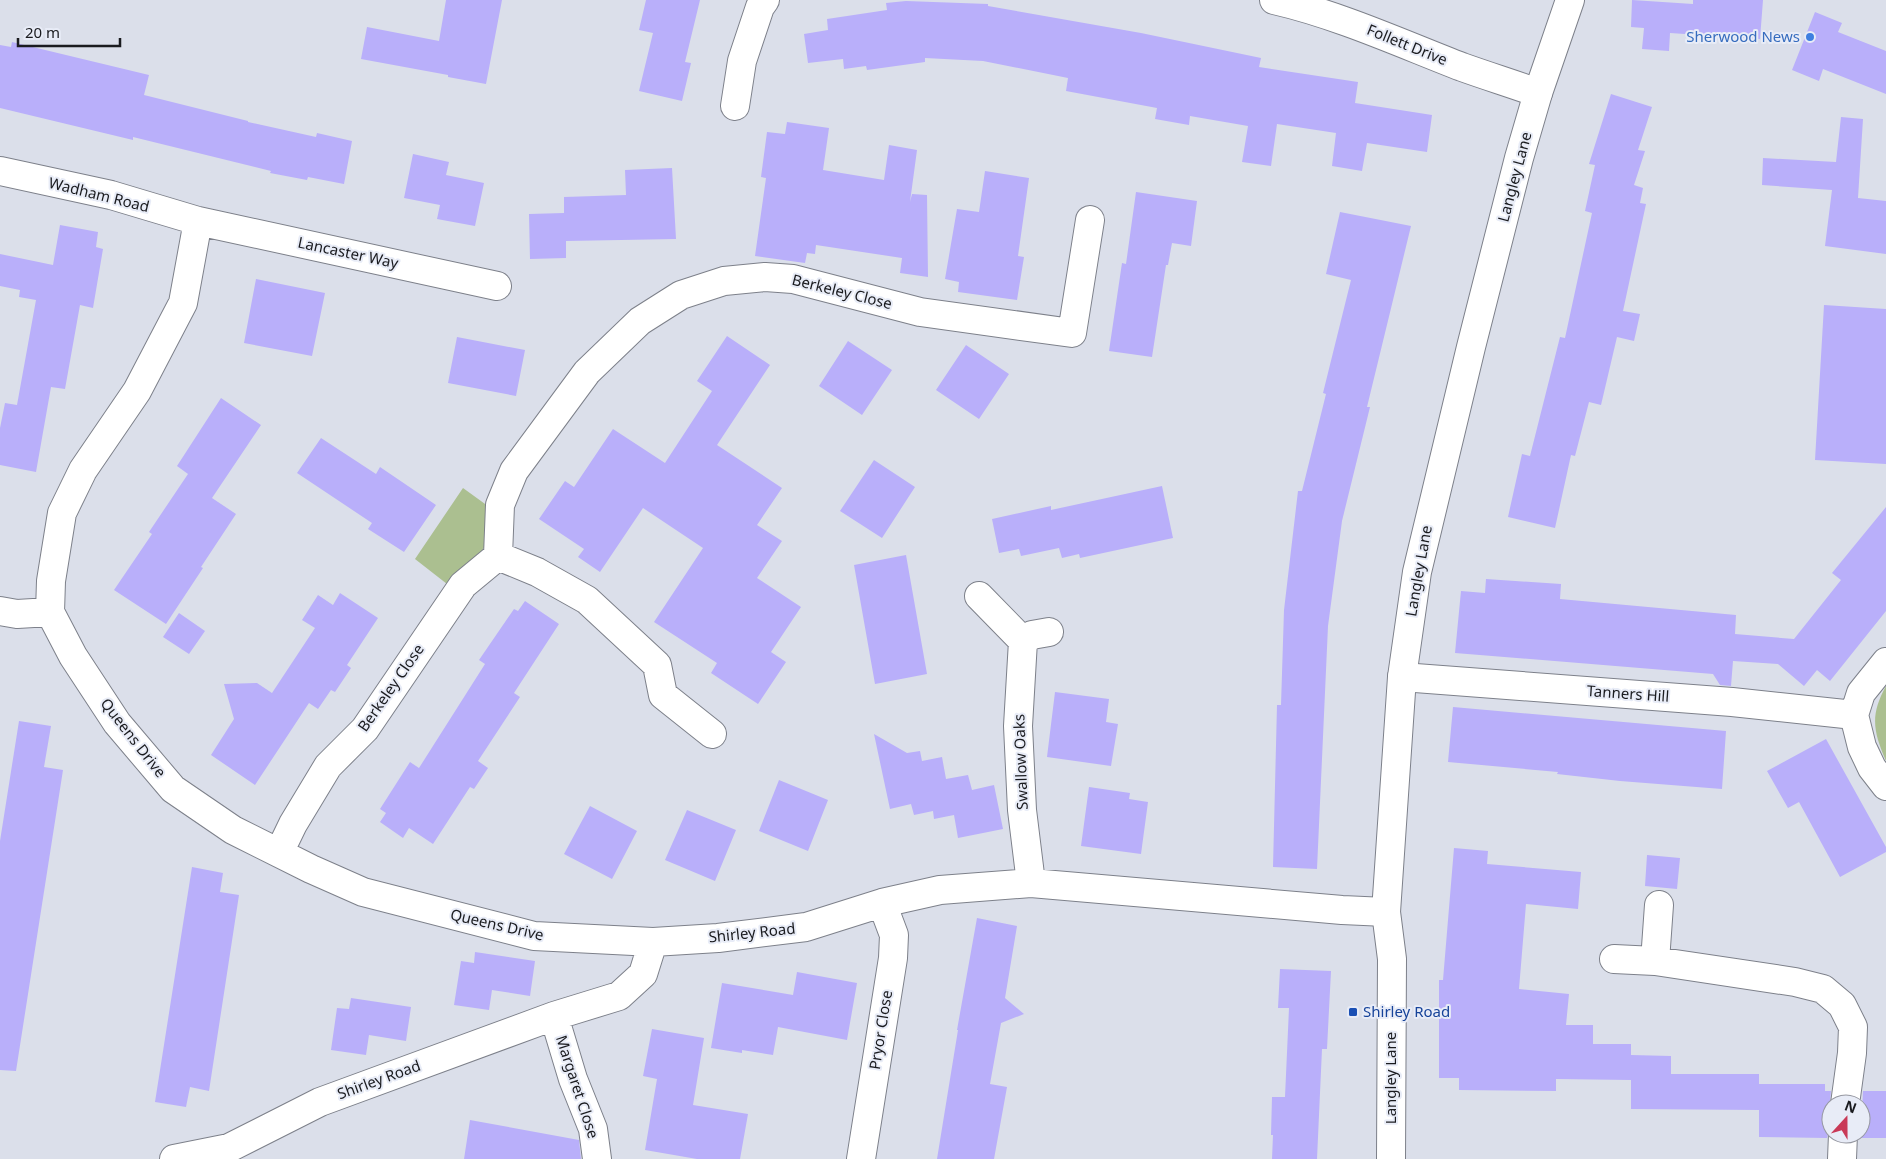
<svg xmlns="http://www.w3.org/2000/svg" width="1886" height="1159" font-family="'Noto Sans',sans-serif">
	<rect width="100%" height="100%" fill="#dbdfea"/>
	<!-- green -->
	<path fill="#abbf90" d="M 463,488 L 492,509 L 488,540 L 480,555 L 447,584 L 415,559 Z
		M 1886,686 L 1886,761 C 1873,731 1870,715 1886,686 Z"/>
	<!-- building -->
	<path fill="#b9affa" d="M 446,0 L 502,0 L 486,84 L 448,77 L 448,75 L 361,59 L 367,27 L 439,41 Z
		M 646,0 L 700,0 L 685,62 L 691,63 L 682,101 L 639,91 L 653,33 L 639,30 Z
		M 1632,0 L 1693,4 L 1693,0 L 1763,0 L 1760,39 L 1670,33 L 1669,51 L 1642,49 L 1644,28 L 1631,27 Z
		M 906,1 L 988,4 L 988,6 L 1141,33 L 1261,58 L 1259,67 L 1358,82 L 1355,103 L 1432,115 L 1427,152 L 1367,143 L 1362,171 L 1332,166 L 1336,133 L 1277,124 L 1271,166 L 1242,162 L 1248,126 L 1190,116 L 1189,125 L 1155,119 L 1157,108 L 1066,91 L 1068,78 L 983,61 L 925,58 L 925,62 L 867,70 L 866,66 L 844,69 L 843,59 L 808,63 L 804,34 L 828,30 L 827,19 L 887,10 L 886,3 Z
		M 1815,12 L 1842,23 L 1838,32 L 1886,51 L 1886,94 L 1823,69 L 1819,81 L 1792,70 Z
		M 12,42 L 149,75 L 144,95 L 248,121 L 248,122 L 316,137 L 317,133 L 352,141 L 344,184 L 308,177 L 307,180 L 270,173 L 271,171 L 133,137 L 133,140 L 0,108 L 0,45 L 11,47 Z
		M 1611,94 L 1652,107 L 1638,150 L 1645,151 L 1634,185 L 1643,188 L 1640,203 L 1646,204 L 1623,311 L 1640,314 L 1634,341 L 1617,337 L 1601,405 L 1589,402 L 1575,456 L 1571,455 L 1555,528 L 1508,517 L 1522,454 L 1530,456 L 1560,337 L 1565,338 L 1592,213 L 1585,211 L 1595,165 L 1589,164 Z
		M 1841,117 L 1863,119 L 1858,198 L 1886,201 L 1886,254 L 1825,246 L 1832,190 L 1762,185 L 1763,158 L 1836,162 Z
		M 787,122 L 829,128 L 823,170 L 884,180 L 889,145 L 917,150 L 910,202 L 912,194 L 927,195 L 928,277 L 900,273 L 902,258 L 816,245 L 815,254 L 807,253 L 805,263 L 755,256 L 766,178 L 761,177 L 767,132 L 785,134 Z
		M 413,154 L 449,162 L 446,175 L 484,183 L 475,226 L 437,219 L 440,205 L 404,198 Z
		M 672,168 L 676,239 L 566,241 L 566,258 L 530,259 L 529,214 L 564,213 L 564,197 L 626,195 L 625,170 Z
		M 985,171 L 1029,178 L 1018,256 L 1024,257 L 1017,300 L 958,292 L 959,282 L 945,279 L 957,209 L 979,212 Z
		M 1136,192 L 1197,201 L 1191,246 L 1172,243 L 1168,265 L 1166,265 L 1152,357 L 1109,351 L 1122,263 L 1126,264 Z
		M 1340,212 L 1411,226 L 1367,407 L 1370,407 L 1342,521 L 1328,626 L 1317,869 L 1273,867 L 1277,705 L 1281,705 L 1284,610 L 1298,491 L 1302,491 L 1326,394 L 1323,393 L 1351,280 L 1326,274 Z
		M 60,225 L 98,232 L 96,247 L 103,249 L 93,308 L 80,305 L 65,389 L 51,387 L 36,472 L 0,465 L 0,428 L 5,403 L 17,405 L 36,300 L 19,297 L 20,290 L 0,286 L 0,254 L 53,265 Z
		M 256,279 L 325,293 L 312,356 L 244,343 Z
		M 1824,305 L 1886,309 L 1886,464 L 1815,460 Z
		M 727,336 L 770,365 L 717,445 L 782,488 L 757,525 L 782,541 L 757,578 L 801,607 L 771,652 L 786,662 L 758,704 L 711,673 L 717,663 L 654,622 L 703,548 L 643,508 L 600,572 L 578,557 L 584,549 L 539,519 L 565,481 L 574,487 L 613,429 L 665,463 L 712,391 L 697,381 Z
		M 457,337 L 525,350 L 516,396 L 448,383 Z
		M 848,341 L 892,370 L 862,415 L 819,386 Z
		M 966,345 L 1009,374 L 979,419 L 936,390 Z
		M 221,398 L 261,425 L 212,498 L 236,514 L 201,567 L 203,568 L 166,624 L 114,590 L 152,534 L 149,532 L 188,474 L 177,466 Z
		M 321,438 L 376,474 L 380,467 L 436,505 L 404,552 L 368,529 L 372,523 L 297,473 Z
		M 874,460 L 915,487 L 882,538 L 840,511 Z
		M 1162,486 L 1173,538 L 1080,558 L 1079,554 L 1062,558 L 1059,548 L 1021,556 L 1019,549 L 999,553 L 992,519 L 1051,506 L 1051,510 Z
		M 1886,507 L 1886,611 L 1830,681 L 1817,670 L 1804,686 L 1778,664 L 1733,661 L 1731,686 L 1720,685 L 1713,674 L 1455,653 L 1461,591 L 1485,593 L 1486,579 L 1561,584 L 1560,599 L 1736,615 L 1735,634 L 1794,639 L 1841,580 L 1832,573 Z
		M 906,555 L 927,674 L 875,684 L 854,565 Z
		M 340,593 L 378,618 L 347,665 L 351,668 L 335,692 L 331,690 L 318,709 L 309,703 L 255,785 L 211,755 L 234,719 L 224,684 L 257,683 L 272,693 L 315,628 L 302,620 L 318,595 L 333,605 Z
		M 525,601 L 559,624 L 514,693 L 520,697 L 478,761 L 488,768 L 474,789 L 470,787 L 433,844 L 409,828 L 403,838 L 380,822 L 386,813 L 380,809 L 410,762 L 419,768 L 485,664 L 479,660 L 514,609 L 518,611 Z
		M 179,613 L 205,631 L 189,654 L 163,637 Z
		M 1055,692 L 1109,699 L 1106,722 L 1118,724 L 1111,766 L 1047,757 Z
		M 1453,707 L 1726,731 L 1722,789 L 1620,781 L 1557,774 L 1558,772 L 1448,762 Z
		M 19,721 L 51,726 L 44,767 L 63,770 L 16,1071 L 0,1070 L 0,841 Z
		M 874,734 L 907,753 L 920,751 L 922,761 L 942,757 L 946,779 L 968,775 L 972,790 L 994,785 L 1003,829 L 958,838 L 954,815 L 934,819 L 933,811 L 914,815 L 911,804 L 890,809 Z
		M 1826,739 L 1886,847 L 1886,852 L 1840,877 L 1799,802 L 1788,808 L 1767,771 Z
		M 779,780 L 828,800 L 808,851 L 759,831 Z
		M 1089,787 L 1130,793 L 1129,799 L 1148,802 L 1141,854 L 1081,846 Z
		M 590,806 L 637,831 L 612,879 L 564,854 Z
		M 687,810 L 736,830 L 715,881 L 665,860 Z
		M 1454,848 L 1488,851 L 1487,864 L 1581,872 L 1578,909 L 1526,904 L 1519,989 L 1569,994 L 1566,1025 L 1593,1025 L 1593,1044 L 1631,1044 L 1631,1055 L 1671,1056 L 1671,1074 L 1759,1074 L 1759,1084 L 1825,1084 L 1825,1091 L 1831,1091 L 1830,1102 L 1831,1124 L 1827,1138 L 1759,1137 L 1759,1110 L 1631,1109 L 1631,1080 L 1556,1079 L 1556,1091 L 1459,1090 L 1459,1078 L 1439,1078 L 1439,980 L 1443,980 Z
		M 1647,855 L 1680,858 L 1677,889 L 1645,886 Z
		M 192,867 L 223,873 L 220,892 L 239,895 L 209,1091 L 190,1087 L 186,1107 L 155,1102 Z
		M 977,918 L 1017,926 L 1005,998 L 1024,1014 L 1001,1023 L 990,1084 L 1007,1087 L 994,1159 L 937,1159 L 958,1030 L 957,1030 Z
		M 475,952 L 535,961 L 530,996 L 492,990 L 489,1010 L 454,1005 L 461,961 L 474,963 Z
		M 1280,969 L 1331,971 L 1327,1049 L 1322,1049 L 1317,1159 L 1272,1159 L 1273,1135 L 1271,1135 L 1272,1097 L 1285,1097 L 1289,1008 L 1278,1008 Z
		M 797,972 L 857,983 L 847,1040 L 778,1027 L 773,1055 L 742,1050 L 742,1053 L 711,1048 L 722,983 L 793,995 Z
		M 351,998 L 411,1007 L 406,1041 L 369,1035 L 366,1055 L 331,1050 L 337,1008 L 349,1009 Z
		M 652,1029 L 704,1038 L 693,1105 L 748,1114 L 740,1159 L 697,1159 L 645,1150 L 657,1079 L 643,1076 Z
		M 1863,1091 L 1886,1091 L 1886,1138 L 1858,1138 L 1859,1134 L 1861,1134 Z
		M 470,1120 L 579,1140 L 581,1159 L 464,1159 Z"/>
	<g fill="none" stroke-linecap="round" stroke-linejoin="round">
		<defs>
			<path id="street" d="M 1274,0 C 1339,15 1400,43 1462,67 C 1487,76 1513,84 1538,93
				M 735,106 L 742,61 L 760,7 L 765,0
				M 0,171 L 111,195 L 198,221 L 497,286
				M 198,221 L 183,303 L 137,391 L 83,470 L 62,513 L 51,581 L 50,612 L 73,656 L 117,723 L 173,789 L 233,830 L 311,869 L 363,892 L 534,936 L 653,942
				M 498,556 L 537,572 L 587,600 L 657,665 L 663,695 L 712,734
				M 979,596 L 1023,641 L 1018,726 L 1022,810 L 1031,883
				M 0,611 L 17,614 L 50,612
				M 1023,641 L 1032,635 L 1049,632
				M 1886,662 L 1861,693 L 1854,715 L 1862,747 L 1872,768 L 1886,786
				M 1402,677 L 1732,702 L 1854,715
				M 279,853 L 293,824 L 328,766 L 365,729 L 463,585 L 498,556 L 500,505 L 514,471 L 587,372 L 640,321 L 681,295 L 724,281 L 765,277 L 793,279 L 920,312 L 1072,333 L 1090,220
				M 1614,959 L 1655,961 L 1795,982 L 1823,989 L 1842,1005 L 1853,1027 L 1852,1053 L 1845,1104
				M 1655,961 L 1659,905
				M 554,1016 L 573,1079 L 593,1129 L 597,1159
				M 174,1159 L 229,1148 L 320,1102 L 554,1016 L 619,996 L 643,974 L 653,942 L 718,938 L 806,927 L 882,903 L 940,890 L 1031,883 L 1342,910 L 1386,912
				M 861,1159 L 893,958 L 894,935 L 882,903
				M 1842,1159 L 1843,1134"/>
			<path id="secondary" d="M 1391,1159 L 1392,959 L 1386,912 L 1402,677 L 1417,572 L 1471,347 L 1519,158 L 1538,93 L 1570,0"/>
		</defs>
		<!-- street casing -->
		<use href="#street" stroke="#7d808a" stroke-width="30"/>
		<!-- secondary casing -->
		<use href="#secondary" stroke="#7d808a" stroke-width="30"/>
		<!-- street -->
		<use href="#street" stroke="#fff" stroke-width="28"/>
		<!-- secondary -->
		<use href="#secondary" stroke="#fff" stroke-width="28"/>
	</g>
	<!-- markers -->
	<circle fill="#3f7fe0" stroke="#e8ecf7" stroke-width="2" cx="1810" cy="37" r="5"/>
	<rect fill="#1a4fb4" stroke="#e8ecf7" stroke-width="2" x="1348" y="1007" width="10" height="10" rx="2.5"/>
	<g text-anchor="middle" stroke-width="4" stroke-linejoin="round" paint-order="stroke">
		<!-- shop labels -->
		<g font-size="15" fill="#366cbe" stroke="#e8ecf7" text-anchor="end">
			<text x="1800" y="42">Sherwood News</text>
		</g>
		<!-- street labels -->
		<g font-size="15" fill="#1a1b1f" stroke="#e8ecf7">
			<text transform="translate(1407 45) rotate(22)" y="5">Follett Drive</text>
			<text transform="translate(1515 177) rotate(-75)" y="5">Langley Lane</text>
			<text transform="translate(99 195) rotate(14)" y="5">Wadham Road</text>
			<text transform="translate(348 253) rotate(12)" y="5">Lancaster Way</text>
			<text transform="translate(842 292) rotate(14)" y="5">Berkeley Close</text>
			<text transform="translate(1419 571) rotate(-80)" y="5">Langley Lane</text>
			<text transform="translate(391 688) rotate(-55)" y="5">Berkeley Close</text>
			<text transform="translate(1628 694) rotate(4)" y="5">Tanners Hill</text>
			<text transform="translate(133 738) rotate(52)" y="5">Queens Drive</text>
			<text transform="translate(1021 762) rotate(-92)" y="5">Swallow Oaks</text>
			<text transform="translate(497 925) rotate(13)" y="5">Queens Drive</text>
			<text transform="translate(752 933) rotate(-6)" y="5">Shirley Road</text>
			<text transform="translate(881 1030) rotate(-81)" y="5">Pryor Close</text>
			<text transform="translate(1391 1078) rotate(-90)" y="5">Langley Lane</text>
			<text transform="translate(379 1080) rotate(-20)" y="5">Shirley Road</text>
			<text transform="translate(577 1087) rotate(72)" y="5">Margaret Close</text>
		</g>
		<!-- transit labels -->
		<g font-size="15" fill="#164399" stroke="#e8ecf7" text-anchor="start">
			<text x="1363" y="1017">Shirley Road</text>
		</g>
	</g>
	<!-- north arrow -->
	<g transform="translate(1846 1119) rotate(21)"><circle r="24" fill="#e8ecf7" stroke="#9698a1"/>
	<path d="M0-4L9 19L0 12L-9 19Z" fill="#c93957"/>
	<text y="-8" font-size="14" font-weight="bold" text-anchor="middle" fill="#1a1b1f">N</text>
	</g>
	<!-- scale -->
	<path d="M18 38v8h102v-8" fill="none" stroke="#1a1b1f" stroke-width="2.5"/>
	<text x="25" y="38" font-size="15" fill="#1a1b1f" stroke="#e8ecf7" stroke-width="4" paint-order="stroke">20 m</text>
</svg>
